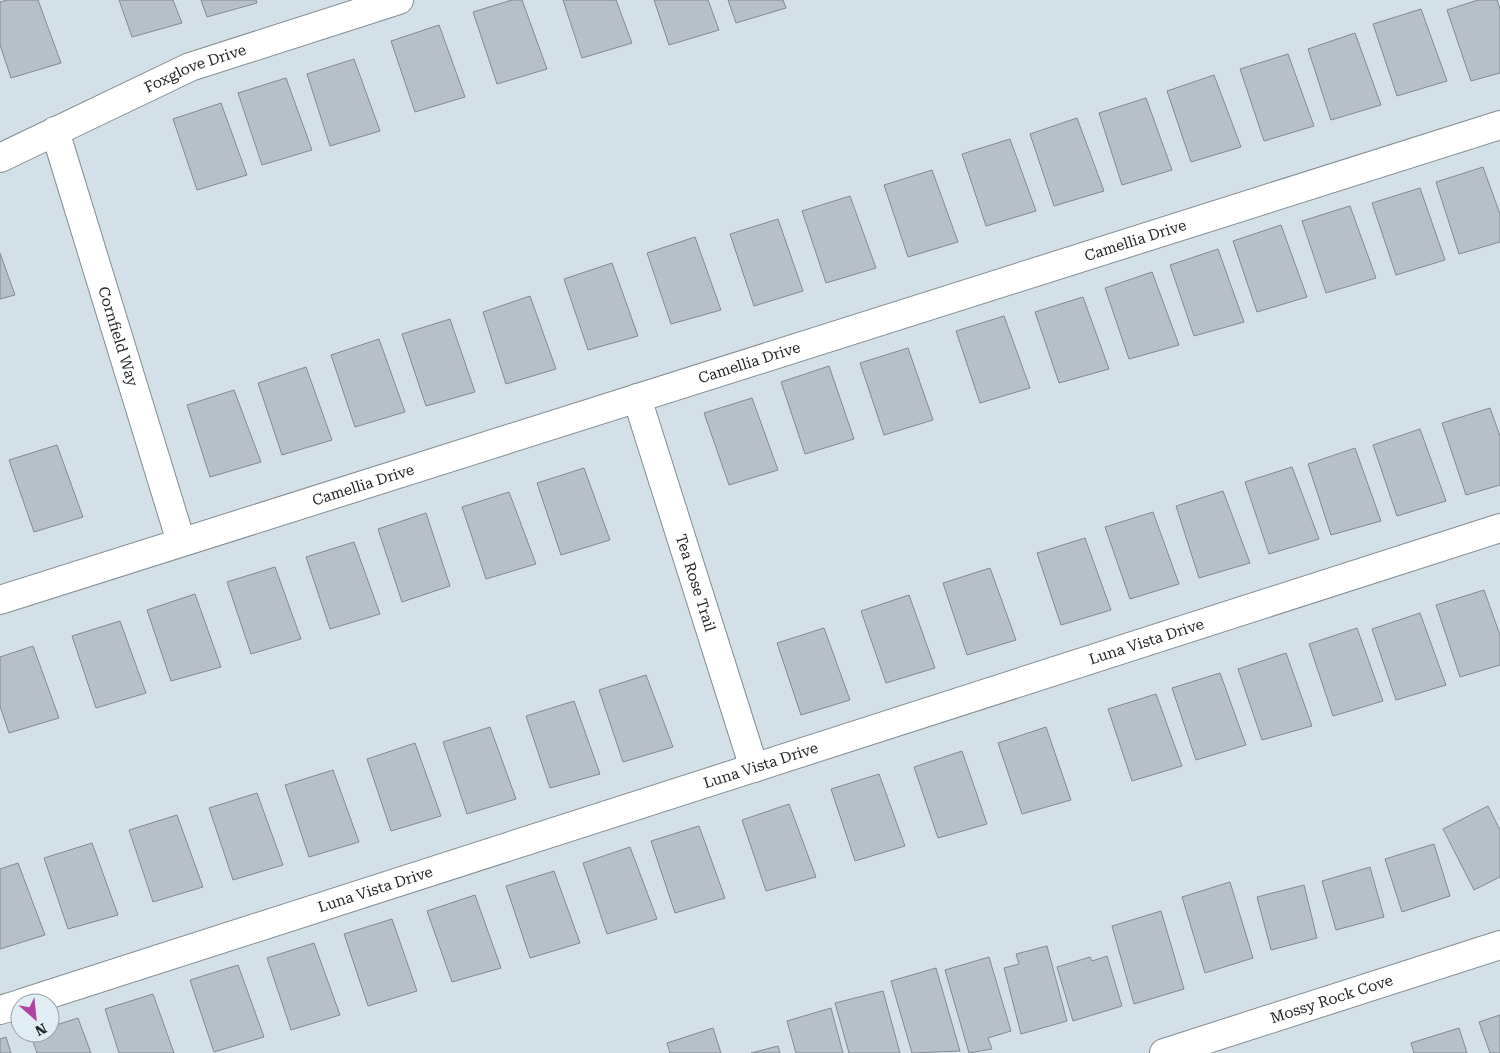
<svg xmlns="http://www.w3.org/2000/svg" width="1500" height="1053" font-family="'Roboto Serif',serif">
	<rect width="100%" height="100%" fill="#d4e0e7"/>
	<!-- building -->
	<path fill="#b7bfc8" stroke="#838a93" d="M 7,0 L 38,0 L 61,63 L 11,78 L 0,45 L 0,2 Z
		M 119,0 L 173,0 L 182,23 L 132,37 Z
		M 201,0 L 256,0 L 257,3 L 207,17 Z
		M 512,0 L 522,0 L 547,69 L 497,84 L 473,12 Z
		M 563,0 L 616,0 L 632,43 L 582,58 Z
		M 654,0 L 708,0 L 719,30 L 669,45 Z
		M 728,0 L 783,0 L 786,8 L 736,23 Z
		M 1478,0 L 1497,0 L 1500,9 L 1500,73 L 1471,81 L 1447,10 Z
		M 1421,9 L 1447,81 L 1397,96 L 1373,24 Z
		M 439,25 L 465,97 L 415,112 L 391,41 Z
		M 1355,33 L 1381,105 L 1331,120 L 1308,49 Z
		M 1288,54 L 1314,126 L 1264,141 L 1240,69 Z
		M 354,59 L 380,131 L 330,146 L 307,74 Z
		M 1214,75 L 1241,147 L 1191,162 L 1167,91 Z
		M 286,78 L 312,150 L 262,165 L 238,93 Z
		M 1146,98 L 1172,170 L 1122,185 L 1099,113 Z
		M 221,103 L 247,175 L 197,190 L 173,119 Z
		M 1077,118 L 1104,191 L 1054,206 L 1030,134 Z
		M 1010,139 L 1036,211 L 986,226 L 962,154 Z
		M 1483,167 L 1500,214 L 1500,242 L 1459,254 L 1436,182 Z
		M 932,170 L 958,242 L 908,257 L 884,185 Z
		M 1420,188 L 1445,260 L 1396,275 L 1372,203 Z
		M 850,196 L 876,268 L 826,283 L 802,211 Z
		M 1350,206 L 1376,278 L 1326,293 L 1302,221 Z
		M 778,219 L 803,291 L 754,306 L 730,234 Z
		M 1281,225 L 1307,297 L 1257,312 L 1233,241 Z
		M 695,237 L 721,310 L 671,324 L 647,253 Z
		M 1218,249 L 1244,322 L 1194,336 L 1170,265 Z
		M 0,253 L 15,295 L 0,299 Z
		M 612,263 L 638,336 L 588,350 L 564,279 Z
		M 1152,272 L 1179,345 L 1129,359 L 1105,288 Z
		M 530,296 L 556,369 L 506,384 L 483,312 Z
		M 1083,297 L 1109,369 L 1059,383 L 1035,312 Z
		M 1004,316 L 1030,388 L 980,403 L 956,331 Z
		M 450,319 L 475,392 L 426,406 L 402,334 Z
		M 379,339 L 405,412 L 355,427 L 331,355 Z
		M 908,348 L 933,420 L 884,435 L 860,363 Z
		M 829,366 L 854,439 L 805,454 L 781,382 Z
		M 306,367 L 332,440 L 282,455 L 258,383 Z
		M 234,390 L 261,462 L 210,477 L 187,405 Z
		M 752,398 L 778,470 L 729,485 L 704,413 Z
		M 1490,408 L 1500,436 L 1500,485 L 1466,495 L 1442,423 Z
		M 1420,429 L 1446,501 L 1397,516 L 1373,445 Z
		M 57,445 L 83,517 L 34,532 L 9,460 Z
		M 1355,448 L 1381,521 L 1331,535 L 1308,464 Z
		M 1292,467 L 1319,539 L 1269,554 L 1245,482 Z
		M 584,468 L 610,540 L 561,555 L 537,483 Z
		M 1223,491 L 1250,563 L 1199,578 L 1176,506 Z
		M 509,492 L 536,564 L 486,579 L 462,507 Z
		M 1153,512 L 1179,584 L 1130,599 L 1105,527 Z
		M 426,513 L 450,586 L 402,602 L 378,529 Z
		M 1085,538 L 1111,610 L 1061,625 L 1037,553 Z
		M 354,542 L 380,614 L 330,629 L 306,557 Z
		M 275,567 L 301,639 L 251,654 L 227,582 Z
		M 990,568 L 1016,640 L 967,655 L 943,583 Z
		M 1484,590 L 1500,635 L 1500,665 L 1460,677 L 1436,605 Z
		M 195,594 L 221,667 L 171,681 L 147,610 Z
		M 909,595 L 935,668 L 886,683 L 861,611 Z
		M 1420,613 L 1446,685 L 1396,700 L 1372,629 Z
		M 120,621 L 146,693 L 96,708 L 72,636 Z
		M 824,628 L 850,700 L 801,715 L 777,643 Z
		M 1357,628 L 1383,701 L 1333,716 L 1309,644 Z
		M 33,646 L 59,718 L 9,733 L 0,706 L 0,657 Z
		M 1286,653 L 1312,726 L 1262,740 L 1238,669 Z
		M 1220,673 L 1246,745 L 1196,760 L 1172,688 Z
		M 646,675 L 673,747 L 623,762 L 599,690 Z
		M 1156,694 L 1182,766 L 1132,781 L 1108,709 Z
		M 574,701 L 600,774 L 550,788 L 526,716 Z
		M 490,727 L 516,799 L 467,814 L 443,742 Z
		M 1046,727 L 1071,800 L 1022,814 L 998,743 Z
		M 415,743 L 441,816 L 391,831 L 367,759 Z
		M 962,751 L 987,824 L 938,838 L 914,767 Z
		M 333,770 L 359,842 L 309,857 L 285,785 Z
		M 879,774 L 905,846 L 855,861 L 831,789 Z
		M 257,793 L 283,865 L 233,880 L 209,808 Z
		M 789,804 L 816,877 L 766,891 L 742,820 Z
		M 1488,806 L 1500,830 L 1500,877 L 1474,890 L 1443,829 Z
		M 177,815 L 203,887 L 153,902 L 129,830 Z
		M 699,826 L 725,898 L 675,913 L 651,841 Z
		M 92,843 L 118,915 L 68,929 L 44,858 Z
		M 1434,844 L 1450,896 L 1402,912 L 1385,859 Z
		M 630,847 L 657,919 L 607,934 L 583,863 Z
		M 18,863 L 45,935 L 0,949 L 0,869 Z
		M 1370,867 L 1384,917 L 1336,930 L 1322,881 Z
		M 554,871 L 580,943 L 530,958 L 506,886 Z
		M 1230,882 L 1253,958 L 1205,973 L 1182,897 Z
		M 1304,885 L 1317,938 L 1271,950 L 1257,897 Z
		M 475,895 L 501,968 L 452,982 L 427,911 Z
		M 1161,911 L 1184,989 L 1134,1004 L 1112,926 Z
		M 392,919 L 417,991 L 368,1006 L 344,934 Z
		M 314,943 L 340,1015 L 291,1030 L 267,958 Z
		M 1047,946 L 1067,1021 L 1021,1034 L 1004,968 L 1019,964 L 1016,954 Z
		M 1107,956 L 1122,1006 L 1073,1021 L 1057,967 L 1090,957 L 1092,961 Z
		M 989,957 L 1011,1031 L 988,1038 L 992,1049 L 969,1053 L 945,970 Z
		M 238,965 L 264,1037 L 214,1052 L 190,980 Z
		M 936,968 L 960,1051 L 912,1053 L 891,981 Z
		M 883,991 L 900,1053 L 849,1053 L 835,1003 Z
		M 153,994 L 174,1053 L 119,1053 L 105,1009 Z
		M 831,1008 L 843,1053 L 796,1053 L 787,1021 Z
		M 1500,1015 L 1500,1053 L 1490,1053 L 1479,1022 Z
		M 78,1018 L 91,1053 L 37,1053 L 30,1033 L 50,1033 L 50,1027 Z
		M 713,1028 L 721,1053 L 670,1053 L 667,1043 Z
		M 1459,1028 L 1467,1053 L 1414,1053 L 1411,1043 Z
		M 6,1037 L 11,1053 L 0,1053 L 0,1039 Z
		M 778,1046 L 780,1053 L 751,1053 Z"/>
	<g fill="none" stroke-linecap="round" stroke-linejoin="round">
		<defs>
			<g id="minor">
				<path id="s1" d="M 55,131 L 181,542"/>
				<path id="s2" d="M 0,158 L 190,67 L 399,0"/>
				<path id="s3" d="M 637,398 L 754,768"/>
				<path id="s4" d="M 0,600 L 1500,125"/>
				<path id="s5" d="M 22,1003 L 1500,528"/>
				<path d="M 0,1010 L 20,1004"/>
				<path id="s6" d="M 1164,1053 L 1500,945"/>
			</g>
		</defs>
		<!-- minor casing -->
		<use href="#minor" stroke="#828d93" stroke-width="30"/>
		<!-- minor -->
		<use href="#minor" stroke="#fff" stroke-width="28"/>
	</g>
	<g text-anchor="middle" stroke-width="5" stroke-linejoin="round" paint-order="stroke">
		<!-- street labels -->
		<g font-size="15" fill="#24282b" stroke="#e1edf4">
			<text dy="5" stroke="none"><textPath href="#s2" startOffset="215">Foxglove Drive</textPath></text>
			<text dy="5" stroke="none"><textPath href="#s4" startOffset="1191">Camellia Drive</textPath></text>
			<text dy="5" stroke="none"><textPath href="#s1" startOffset="215">Cornfield Way</textPath></text>
			<text dy="5" stroke="none"><textPath href="#s4" startOffset="786">Camellia Drive</textPath></text>
			<text dy="5" stroke="none"><textPath href="#s4" startOffset="381">Camellia Drive</textPath></text>
			<text dy="5" stroke="none"><textPath href="#s3" startOffset="194">Tea Rose Trail</textPath></text>
			<text dy="5" stroke="none"><textPath href="#s5" startOffset="1181">Luna Vista Drive</textPath></text>
			<text dy="5" stroke="none"><textPath href="#s5" startOffset="776">Luna Vista Drive</textPath></text>
			<text dy="5" stroke="none"><textPath href="#s5" startOffset="371">Luna Vista Drive</textPath></text>
			<text dy="5" stroke="none"><textPath href="#s6" startOffset="176">Mossy Rock Cove</textPath></text>
		</g>
	</g>
	<!-- north arrow -->
	<g transform="translate(35 1018) rotate(153)"><circle r="24" fill="#e1edf4" stroke="#959ea4"/>
	<path d="M0-4L9 19L0 12L-9 19Z" fill="#b343a1"/>
	<text y="-8" font-size="14" font-weight="bold" text-anchor="middle" fill="#24282b">N</text>
	</g>
</svg>
